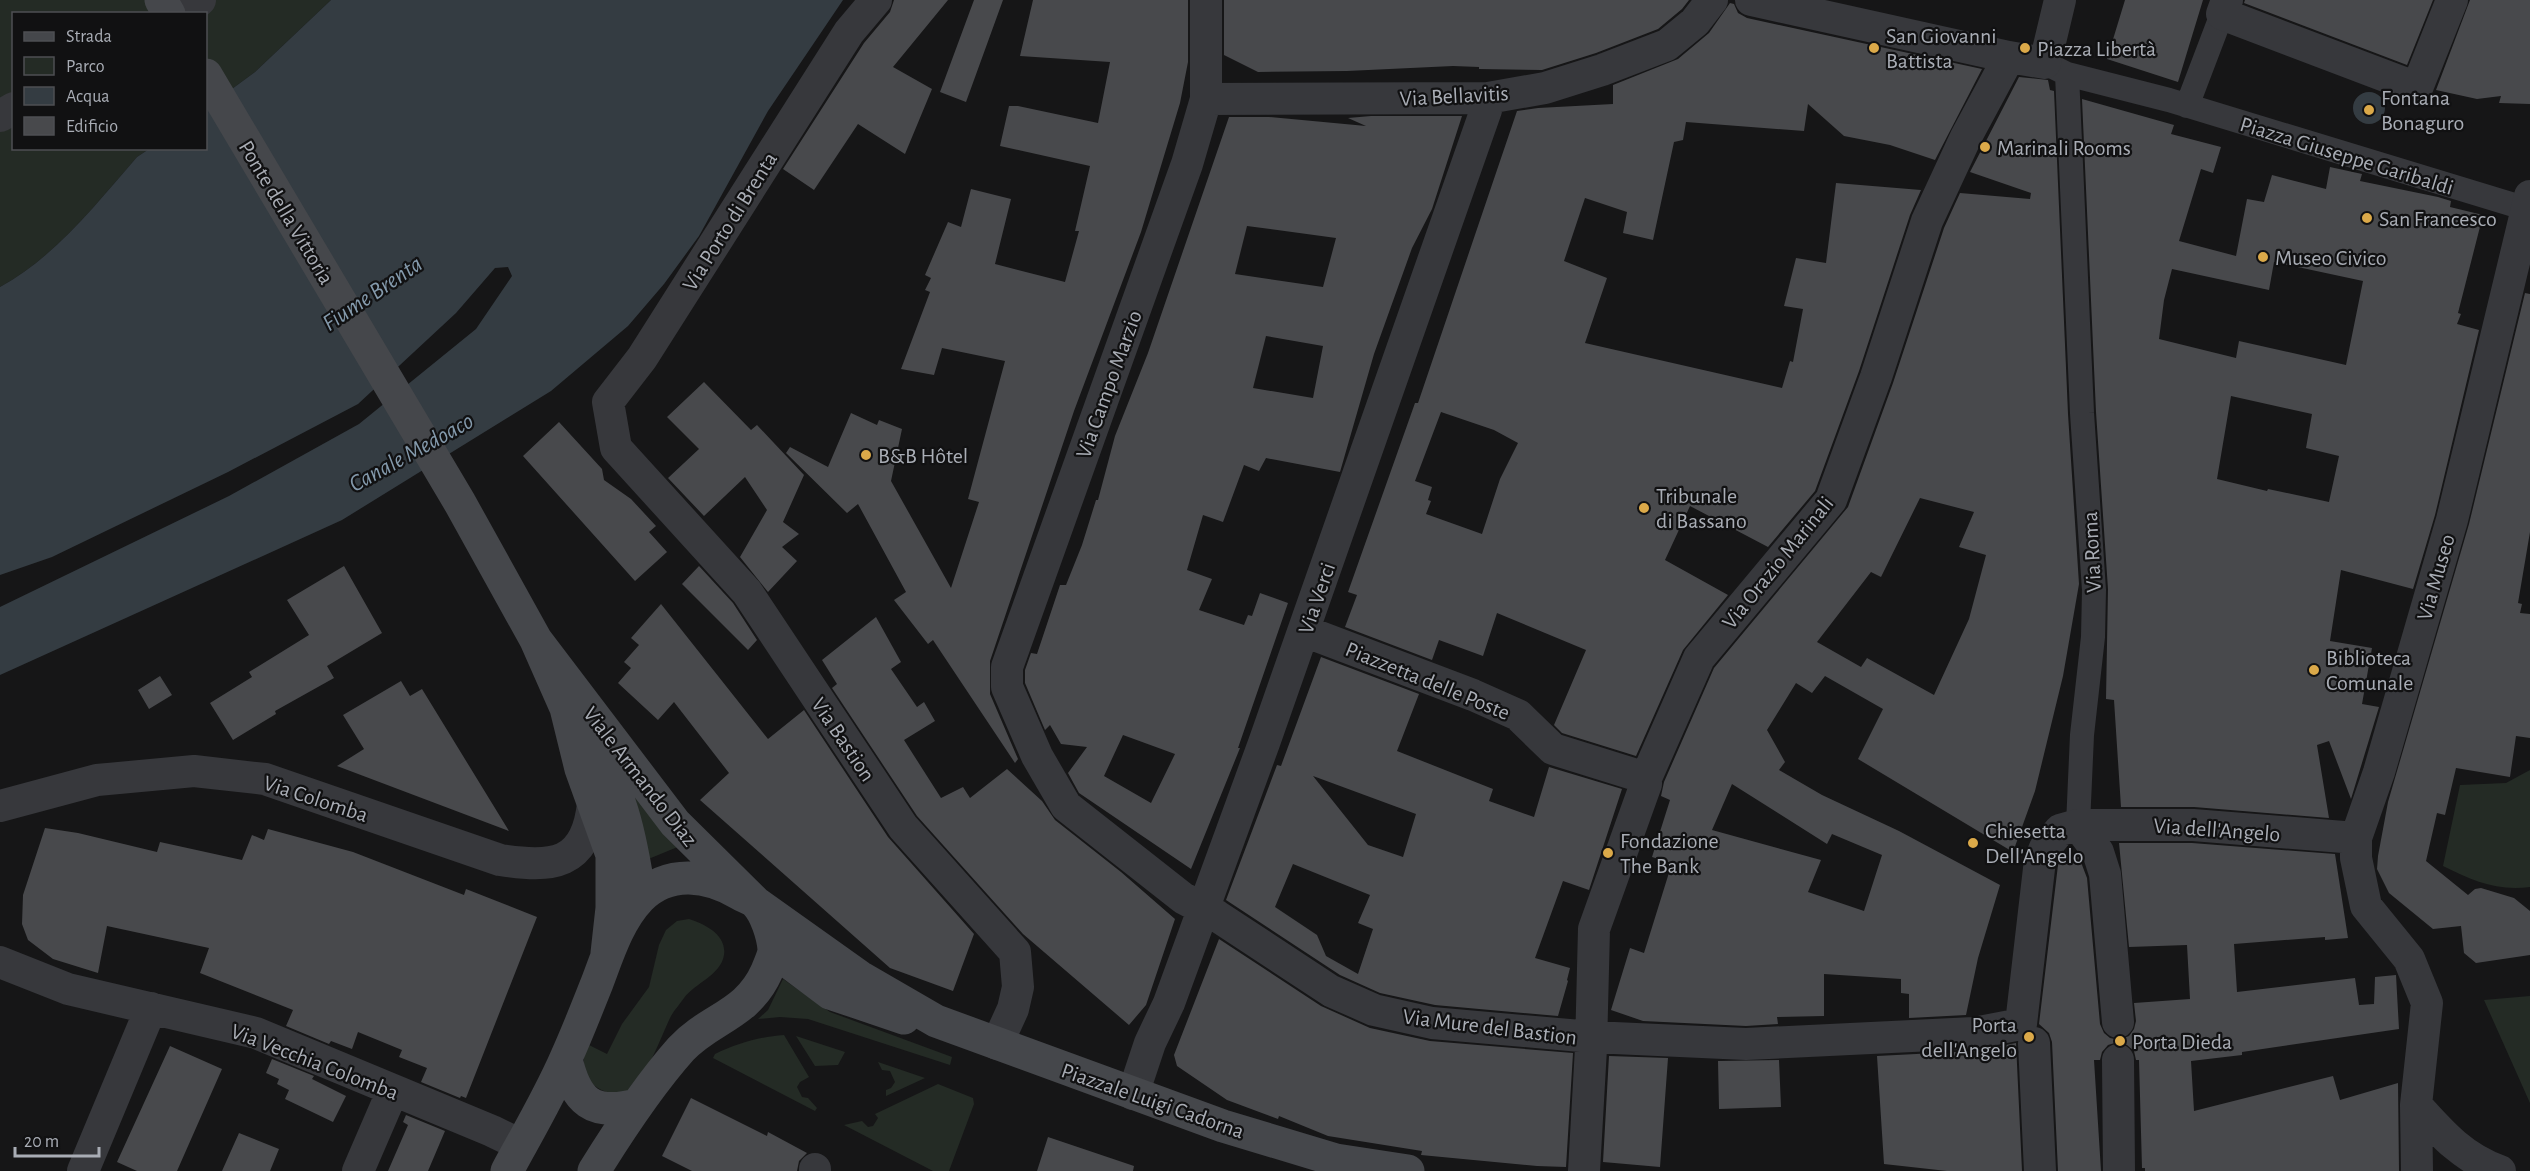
<svg xmlns="http://www.w3.org/2000/svg" width="2530" height="1171" font-family="'Alegreya Sans',sans-serif">
	<rect width="100%" height="100%" fill="#161617"/>
	<!-- green -->
	<path fill="#242b25" d="M 0,0 L 331,0 L 255,72 L 206,108 L 206,14 L 14,14 L 14,148 L 149,149 L 137,157 C 96,204 55,257 0,287 Z
		M 2530,770 L 2530,887 C 2496,891 2473,881 2443,866 L 2460,785 L 2506,783 Z
		M 630,786 L 680,846 L 646,860 Z
		M 689,919 C 705,924 727,935 724,955 C 721,975 695,983 684,998 C 680,1004 675,1009 671,1016 C 661,1036 645,1085 624,1093 C 615,1096 605,1092 598,1088 C 581,1078 583,1061 585,1043 L 607,1054 L 622,1024 L 649,987 L 659,945 L 666,930 L 677,921 Z
		M 783,979 L 830,1012 L 952,1057 L 950,1065 L 808,1019 L 780,1017 L 758,1019 L 768,1010 Z
		M 2530,996 L 2530,1103 L 2484,1000 Z
		M 784,1035 L 809,1077 L 800,1082 L 797,1087 L 802,1097 L 808,1098 L 817,1108 L 815,1111 L 713,1058 L 715,1054 C 738,1043 759,1037 784,1035 Z
		M 796,1036 L 845,1052 L 838,1065 L 815,1066 Z
		M 878,1062 L 925,1078 L 886,1096 L 886,1090 L 891,1088 L 895,1082 L 890,1071 L 882,1070 Z
		M 938,1084 L 973,1098 L 974,1104 L 949,1171 L 933,1171 L 844,1125 L 862,1121 L 868,1127 L 873,1126 L 878,1118 L 875,1114 Z"/>
	<!-- water -->
	<path fill="#343c42" d="M 331,0 L 843,0 L 768,111 L 699,236 L 664,284 L 628,326 L 551,391 L 342,520 L 0,675 L 0,607 L 229,496 L 359,424 L 476,329 L 512,276 L 508,267 L 495,268 L 456,313 L 358,404 L 228,472 L 52,557 L 0,575 L 0,287 C 55,257 96,204 137,157 L 149,149 L 206,148 L 206,108 L 255,72 Z
		M2353 108a16 16 0 1 1 32 0a16 16 0 1 1-32 0Z"/>
	<!-- building -->
	<path fill="#48494c" fill-rule="evenodd" d="M 894,0 L 948,0 L 893,67 L 932,89 L 905,154 L 858,124 L 814,190 L 783,169 L 864,43 L 890,12 Z
		M 974,0 L 1003,0 L 966,102 L 940,92 Z
		M 1033,0 L 1188,0 L 1188,62 L 1180,103 L 1141,232 L 1074,411 L 990,661 L 990,694 L 1018,759 L 1015,763 L 933,640 L 928,644 L 894,600 L 906,592 L 858,504 L 847,513 L 786,453 L 790,447 L 828,467 L 851,413 L 877,425 L 879,420 L 902,429 L 891,481 L 951,588 L 979,502 L 968,499 L 1005,361 L 942,348 L 934,375 L 901,369 L 930,292 L 925,290 L 931,278 L 925,275 L 948,222 L 961,227 L 971,189 L 1011,199 L 995,264 L 1065,282 L 1079,231 L 1075,231 L 1090,166 L 1000,146 L 1009,106 L 1018,106 L 1098,123 L 1110,62 L 1020,56 Z
		M 1224,0 L 1689,0 L 1682,9 L 1658,29 L 1596,53 L 1542,70 L 1479,69 L 1479,67 L 1453,66 L 1347,71 L 1258,72 L 1224,55 Z
		M 2125,0 L 2203,0 L 2178,82 L 2107,59 Z
		M 2245,0 L 2433,0 L 2407,65 L 2244,3 Z
		M 2470,0 L 2530,0 L 2530,104 L 2499,103 L 2501,96 L 2477,99 L 2436,90 Z
		M 1730,3 L 1734,4 L 1738,13 L 1747,18 L 1982,69 L 1935,160 L 1890,145 L 1844,136 L 1808,104 L 1804,131 L 1686,122 L 1683,140 L 1674,142 L 1653,240 L 1623,233 L 1627,212 L 1585,198 L 1564,261 L 1607,278 L 1585,343 L 1782,388 L 1790,361 L 1793,362 L 1803,309 L 1784,306 L 1796,258 L 1826,263 L 1836,183 L 1921,190 L 1910,215 L 1859,371 L 1815,491 L 1768,547 L 1690,506 L 1665,560 L 1728,595 L 1683,650 L 1636,756 L 1562,733 L 1554,725 L 1586,650 L 1497,613 L 1483,656 L 1439,640 L 1432,660 L 1345,627 L 1357,595 L 1348,592 L 1415,403 L 1418,403 L 1517,111 L 1538,108 L 1613,104 L 1613,85 L 1678,59 L 1709,33 ZM 1441,412 L 1494,430 L 1518,443 L 1500,479 L 1482,534 L 1426,514 L 1431,501 L 1428,500 L 1432,487 L 1415,481 Z
		M 2019,77 L 2048,80 L 2050,90 L 2054,91 L 2068,414 L 2079,584 L 2063,676 L 2035,791 L 2013,852 L 1858,759 L 1883,709 L 1825,676 L 1812,693 L 1796,683 L 1767,730 L 1785,762 L 1779,770 L 1822,795 L 1899,831 L 2000,885 L 1978,958 L 1966,1015 L 1909,1018 L 1909,994 L 1901,993 L 1901,979 L 1824,974 L 1824,1016 L 1777,1017 L 1778,1024 L 1746,1026 L 1643,1021 L 1611,1010 L 1630,948 L 1644,953 L 1672,863 L 1652,857 L 1670,800 L 1661,796 L 1664,782 L 1714,668 L 1848,507 L 1893,383 L 1944,228 L 1960,193 L 2030,199 L 2031,193 L 1970,172 ZM 1920,498 L 1974,512 L 1959,547 L 1986,555 L 1969,619 L 1934,695 L 1867,658 L 1861,667 L 1817,642 L 1871,572 L 1881,577 ZM 1732,784 L 1827,844 L 1832,834 L 1882,855 L 1864,911 L 1808,892 L 1821,860 L 1712,830 Z
		M 2082,99 L 2174,125 L 2171,134 L 2221,147 L 2213,173 L 2201,169 L 2179,241 L 2236,256 L 2247,199 L 2264,202 L 2272,175 L 2326,189 L 2330,167 L 2362,174 L 2360,181 L 2438,197 L 2451,201 L 2450,207 L 2483,215 L 2458,313 L 2461,314 L 2457,324 L 2479,330 L 2435,515 L 2413,589 L 2341,570 L 2330,641 L 2372,648 L 2362,704 L 2379,707 L 2351,799 L 2329,741 L 2317,745 L 2329,818 L 2194,807 L 2121,807 L 2114,700 L 2106,699 L 2108,589 L 2096,412 ZM 2274,262 L 2363,281 L 2346,365 L 2239,341 L 2236,358 L 2159,339 L 2164,300 L 2172,269 L 2269,290 ZM 2231,396 L 2312,414 L 2306,448 L 2339,456 L 2329,502 L 2268,489 L 2267,491 L 2217,479 Z
		M 1371,116 L 1462,116 L 1432,209 L 1412,248 L 1374,354 L 1340,472 L 1266,458 L 1259,471 L 1244,465 L 1223,522 L 1203,515 L 1187,570 L 1212,579 L 1199,610 L 1244,625 L 1248,615 L 1252,616 L 1260,593 L 1288,603 L 1238,748 L 1240,748 L 1191,869 L 1079,793 L 1068,773 L 1087,747 L 1061,744 L 1050,725 L 1045,730 L 1025,683 L 1025,670 L 1031,653 L 1037,654 L 1060,585 L 1066,585 L 1082,545 L 1096,500 L 1098,500 L 1115,436 L 1148,353 L 1229,117 L 1269,117 L 1366,126 L 1348,118 ZM 1247,226 L 1336,238 L 1323,287 L 1235,274 ZM 1266,336 L 1323,346 L 1313,398 L 1253,388 ZM 1123,735 L 1175,754 L 1151,803 L 1104,776 Z
		M 2525,293 L 2530,294 L 2530,532 L 2518,603 L 2522,604 L 2520,613 L 2530,614 L 2530,738 L 2516,736 L 2510,777 L 2456,768 L 2445,815 L 2437,813 L 2426,861 L 2468,895 L 2475,889 L 2481,888 L 2514,898 L 2530,911 L 2530,955 L 2476,963 L 2464,953 L 2461,926 L 2433,929 L 2389,893 L 2377,869 L 2378,856 L 2388,802 L 2469,524 Z
		M 704,382 L 751,430 L 757,425 L 804,475 L 783,522 L 799,534 L 782,547 L 797,561 L 768,592 L 740,557 L 767,510 L 745,477 L 704,516 L 668,478 L 699,449 L 667,417 Z
		M 559,422 L 602,469 L 604,480 L 631,499 L 656,526 L 649,532 L 667,552 L 635,581 L 523,456 Z
		M 344,566 L 382,633 L 327,666 L 334,678 L 275,711 L 276,714 L 233,740 L 210,703 L 252,677 L 249,672 L 309,635 L 287,600 Z
		M 699,566 L 733,603 L 757,640 L 748,650 L 682,584 Z
		M 661,604 L 768,739 L 804,710 L 888,837 L 974,934 L 953,991 L 890,968 L 700,800 L 729,773 L 674,702 L 658,720 L 618,683 L 631,668 L 624,662 L 639,645 L 631,638 Z
		M 876,617 L 901,662 L 891,669 L 917,707 L 924,702 L 935,721 L 904,740 L 941,798 L 963,787 L 970,798 L 1007,769 L 1042,801 L 1055,820 L 1121,872 L 1175,919 L 1146,1005 L 1129,1025 L 1023,934 L 917,816 L 832,688 L 837,684 L 822,660 Z
		M 1321,657 L 1419,694 L 1397,751 L 1493,789 L 1489,801 L 1534,817 L 1549,767 L 1622,789 L 1589,890 L 1563,881 L 1535,958 L 1570,968 L 1567,980 L 1568,981 L 1558,1016 L 1435,1005 L 1380,993 L 1340,975 L 1226,900 L 1277,765 L 1281,766 ZM 1313,776 L 1416,814 L 1403,857 L 1368,845 ZM 1293,864 L 1370,895 L 1358,923 L 1373,929 L 1358,974 L 1326,956 L 1317,935 L 1275,907 Z
		M 160,676 L 172,695 L 149,709 L 138,690 Z
		M 401,681 L 410,696 L 422,689 L 509,831 L 337,766 L 364,749 L 343,715 Z
		M 45,828 L 78,833 L 157,852 L 160,842 L 242,860 L 252,835 L 264,840 L 268,829 L 353,852 L 464,895 L 466,889 L 537,917 L 466,1098 L 461,1096 L 460,1098 L 421,1082 L 427,1068 L 399,1057 L 402,1050 L 358,1032 L 352,1049 L 331,1041 L 329,1044 L 286,1026 L 293,1010 L 200,973 L 209,948 L 107,926 L 98,973 L 53,959 L 28,940 L 22,924 L 23,895 Z
		M 2119,843 L 2192,843 L 2335,854 L 2348,938 L 2325,940 L 2325,937 L 2234,944 L 2237,992 L 2355,978 L 2359,1005 L 2374,1004 L 2375,977 L 2396,975 L 2399,1029 L 2242,1052 L 2242,1055 L 2191,1061 L 2194,1111 L 2333,1076 L 2340,1100 L 2398,1083 L 2399,1171 L 2145,1171 L 2145,1168 L 2142,1168 L 2139,1060 L 2136,1060 L 2134,1051 L 2127,1045 L 2118,1042 L 2108,1045 L 2102,1052 L 2100,1060 L 2094,1060 L 2101,1171 L 2058,1171 L 2052,1042 L 2049,1033 L 2039,1024 L 2058,865 L 2061,857 L 2079,857 L 2087,878 L 2100,1024 L 2104,1033 L 2110,1038 L 2119,1040 L 2129,1036 L 2134,1029 L 2136,1021 L 2134,1003 L 2190,999 L 2187,945 L 2129,947 Z
		M 1219,939 L 1321,1006 L 1370,1028 L 1430,1041 L 1573,1053 L 1566,1167 L 1537,1166 L 1421,1155 L 1422,1151 L 1328,1136 L 1279,1116 L 1278,1119 L 1227,1100 L 1177,1066 L 1174,1055 Z
		M 2016,1043 L 2022,1171 L 1947,1171 L 1884,1164 L 1877,1056 L 1975,1051 Z
		M 170,1046 L 222,1069 L 177,1171 L 137,1171 L 117,1162 Z
		M 1609,1056 L 1668,1058 L 1660,1167 L 1603,1162 Z
		M 272,1059 L 314,1076 L 312,1079 L 346,1096 L 333,1122 L 285,1099 L 289,1090 L 277,1084 L 279,1079 L 266,1073 Z
		M 1779,1060 L 1781,1107 L 1719,1109 L 1718,1061 Z
		M 691,1098 L 767,1136 L 768,1132 L 807,1153 L 799,1161 L 797,1171 L 692,1171 L 662,1156 Z
		M 406,1115 L 445,1131 L 428,1171 L 388,1171 L 408,1125 L 403,1122 Z
		M 239,1133 L 279,1149 L 270,1171 L 222,1171 Z
		M 1048,1137 L 1134,1166 L 1133,1171 L 1037,1171 Z"/>
	<g fill="none" stroke-linecap="round" stroke-linejoin="round">
		<!-- pedestrian -->
		<path stroke="#37383c" stroke-width="24" d="M 2053,67 L 2067,74 L 2169,100 L 2527,209
			M 2067,74 L 2082,413 L 2094,590 L 2093,637 L 2082,735 L 2078,825
			M 2187,106 L 2222,14"/>
		<!-- minor -->
		<path stroke="#37383c" stroke-width="32" d="M 876,0 L 849,32 L 642,358 L 608,402 L 616,448 L 747,592 L 903,827 L 1015,952 L 1018,987 L 1013,1009 L 997,1044
			M 1206,0 L 1206,99 L 1187,164 L 1007,667 L 1007,687 L 1037,756 L 1066,806 L 1183,898 L 1217,916 L 1331,991 L 1374,1010 L 1432,1023 L 1592,1037 L 1746,1044 L 1974,1033 L 2021,1024
			M 1751,0 L 2009,57 L 2045,63 L 2060,0
			M 2227,0 L 2222,14 L 2417,88 L 2452,0
			M 182,14 L 200,0
			M 1206,99 L 1488,98 L 1545,88 L 1602,70 L 1667,45 L 1695,22 L 1712,0
			M 0,116 L 14,108
			M 1304,631 L 1473,695 L 1518,715 L 1553,749 L 1646,778
			M 0,806 L 97,780 L 194,771 L 265,779 L 500,860 C 552,868 586,866 593,804
			M 2078,825 L 2098,852 L 2105,874 L 2118,1022
			M 0,962 L 68,989 L 256,1033 L 492,1131 L 521,1145
			M 2021,1024 L 2040,860 L 2045,848 L 2060,830 L 2078,825 L 2193,825 L 2356,838
			M 2034,1043 L 2040,1171
			M 2118,1060 L 2119,1171
			M 1133,1094 L 1150,1043 L 1169,1003 L 1264,743 L 1486,110 L 1488,98
			M 2416,1105 C 2442,1134 2463,1158 2500,1171
			M 83,1171 L 151,1008
			M 358,1171 L 393,1090
			M 815,1171 L 815,1169
			M 1584,1171 L 1591,1048 L 1594,929 L 1646,784 L 1646,778 L 1699,658 L 1831,500 L 1876,377 L 1927,221 L 1966,137 L 2009,57
			M 2417,1171 L 2416,1105 L 2427,1003 L 2409,959 L 2366,906 L 2356,858 L 2356,838 L 2379,772 L 2452,520 L 2530,196"/>
		<!-- secondary -->
		<path stroke="#45474b" stroke-width="33" d="M 161,0 L 169,14
			M 206,75 L 460,503 L 536,640 L 566,708 L 581,769 L 612,855 L 612,908 L 607,953
			M 536,640 L 675,823 L 756,903 L 860,977 L 936,1021 L 1223,1126 L 1336,1160 L 1408,1171
			M 584,734 C 621,785 631,838 640,898
			M 774,951 L 830,993 L 904,1018
			M 566,1059 C 576,1102 592,1116 637,1105
			M 507,1171 C 527,1134 549,1097 566,1058 C 577,1034 587,1008 597,983 C 608,954 618,921 640,898 C 669,869 708,875 740,894 C 745,897 752,899 756,903 C 766,913 773,936 774,949 C 774,956 769,965 767,971 C 747,1016 711,1017 681,1049 C 648,1086 620,1129 594,1171"/>
	</g>
	<!-- markers -->
	<g fill="#dba949" stroke="#111112" stroke-width="2">
		<circle cx="1874" cy="48" r="6"/>
		<circle cx="2025" cy="48" r="6"/>
		<circle cx="2369" cy="110" r="6"/>
		<circle cx="1985" cy="147" r="6"/>
		<circle cx="2367" cy="218" r="6"/>
		<circle cx="2263" cy="257" r="6"/>
		<circle cx="866" cy="455" r="6"/>
		<circle cx="1644" cy="508" r="6"/>
		<circle cx="2314" cy="670" r="6"/>
		<circle cx="1973" cy="843" r="6"/>
		<circle cx="1608" cy="853" r="6"/>
		<circle cx="2029" cy="1037" r="6"/>
		<circle cx="2120" cy="1041" r="6"/>
	</g>
	<g text-anchor="middle" stroke-width="4.5" stroke-linejoin="round" paint-order="stroke">
		<!-- poi labels -->
		<g font-size="22" fill="#a9adb5" stroke="#111112" text-anchor="start">
			<text x="1886" y="43">San Giovanni<tspan x="1886" dy="25">Battista</tspan></text>
			<text x="2037" y="56">Piazza Libertà</text>
			<text x="2381" y="105">Fontana<tspan x="2381" dy="25">Bonaguro</tspan></text>
			<text x="1997" y="155">Marinali Rooms</text>
			<text x="2379" y="226">San Francesco</text>
			<text x="2275" y="265">Museo Civico</text>
			<text x="878" y="463">B&amp;B Hôtel</text>
			<text x="1656" y="503">Tribunale<tspan x="1656" dy="25">di Bassano</tspan></text>
			<text x="2326" y="665">Biblioteca<tspan x="2326" dy="25">Comunale</tspan></text>
			<text x="1985" y="838">Chiesetta<tspan x="1985" dy="25">Dell'Angelo</tspan></text>
			<text x="1620" y="848">Fondazione<tspan x="1620" dy="25">The Bank</tspan></text>
			<text x="2017" y="1032" text-anchor="end">Porta<tspan x="2017" dy="25">dell'Angelo</tspan></text>
			<text x="2132" y="1049">Porta Dieda</text>
		</g>
		<!-- street labels -->
		<g font-size="22" fill="#a9adb5" stroke="#111112">
			<text transform="translate(1454 95) rotate(-3)" y="8">Via Bellavitis</text>
			<text transform="translate(2347 155) rotate(17)" y="8">Piazza Giuseppe Garibaldi</text>
			<text transform="translate(287 212) rotate(59)" y="8">Ponte della Vittoria</text>
			<text transform="translate(729 221) rotate(-58)" y="8">Via Porto di Brenta</text>
			<text transform="translate(1108 384) rotate(-70)" y="8">Via Campo Marzio</text>
			<text transform="translate(2091 552) rotate(-93)" y="8">Via Roma</text>
			<text transform="translate(1777 562) rotate(-51)" y="8">Via Orazio Marinali</text>
			<text transform="translate(2435 577) rotate(-74)" y="8">Via Museo</text>
			<text transform="translate(1316 598) rotate(-71)" y="8">Via Verci</text>
			<text transform="translate(1428 680) rotate(22)" y="8">Piazzetta delle Poste</text>
			<text transform="translate(844 739) rotate(56)" y="8">Via Bastion</text>
			<text transform="translate(641 776) rotate(52)" y="8">Viale Armando Diaz</text>
			<text transform="translate(316 798) rotate(18)" y="8">Via Colomba</text>
			<text transform="translate(2217 829) rotate(4)" y="8">Via dell'Angelo</text>
			<text transform="translate(1490 1026) rotate(7)" y="8">Via Mure del Bastion</text>
			<text transform="translate(315 1061) rotate(21)" y="8">Via Vecchia Colomba</text>
			<text transform="translate(1153 1100) rotate(19)" y="8">Piazzale Luigi Cadorna</text>
		</g>
		<!-- water labels -->
		<g font-size="24" font-style="italic" fill="#849aac" stroke="#111112">
			<text transform="translate(372 293) rotate(-34)" y="8">Fiume Brenta</text>
			<text transform="translate(411 452) rotate(-29)" y="8">Canale Medoaco</text>
		</g>
	</g>
	<!-- legend -->
	<rect x="12" y="12" width="195" height="138" fill="#111112" stroke="#4e4f53" stroke-width="1.5"/>
	<rect x="24" y="32" width="30" height="9" fill="#45474b" stroke="#4e4f53" stroke-width="1.5"/>
	<text x="66" y="42" font-size="18" fill="#a9adb5">Strada</text>
	<rect x="24" y="57" width="30" height="18" fill="#242b25" stroke="#4e4f53" stroke-width="1.5"/>
	<text x="66" y="72" font-size="18" fill="#a9adb5">Parco</text>
	<rect x="24" y="87" width="30" height="18" fill="#343c42" stroke="#4e4f53" stroke-width="1.5"/>
	<text x="66" y="102" font-size="18" fill="#a9adb5">Acqua</text>
	<rect x="24" y="117" width="30" height="18" fill="#48494c" stroke="#4e4f53" stroke-width="1.5"/>
	<text x="66" y="132" font-size="18" fill="#a9adb5">Edificio</text>
	<!-- scale -->
	<path d="M15 1147v9h84v-9" fill="none" stroke="#a9adb5" stroke-width="3"/>
	<text x="24" y="1147" font-size="18" fill="#a9adb5" stroke="#111112" stroke-width="4.5" paint-order="stroke">20 m</text>
</svg>
